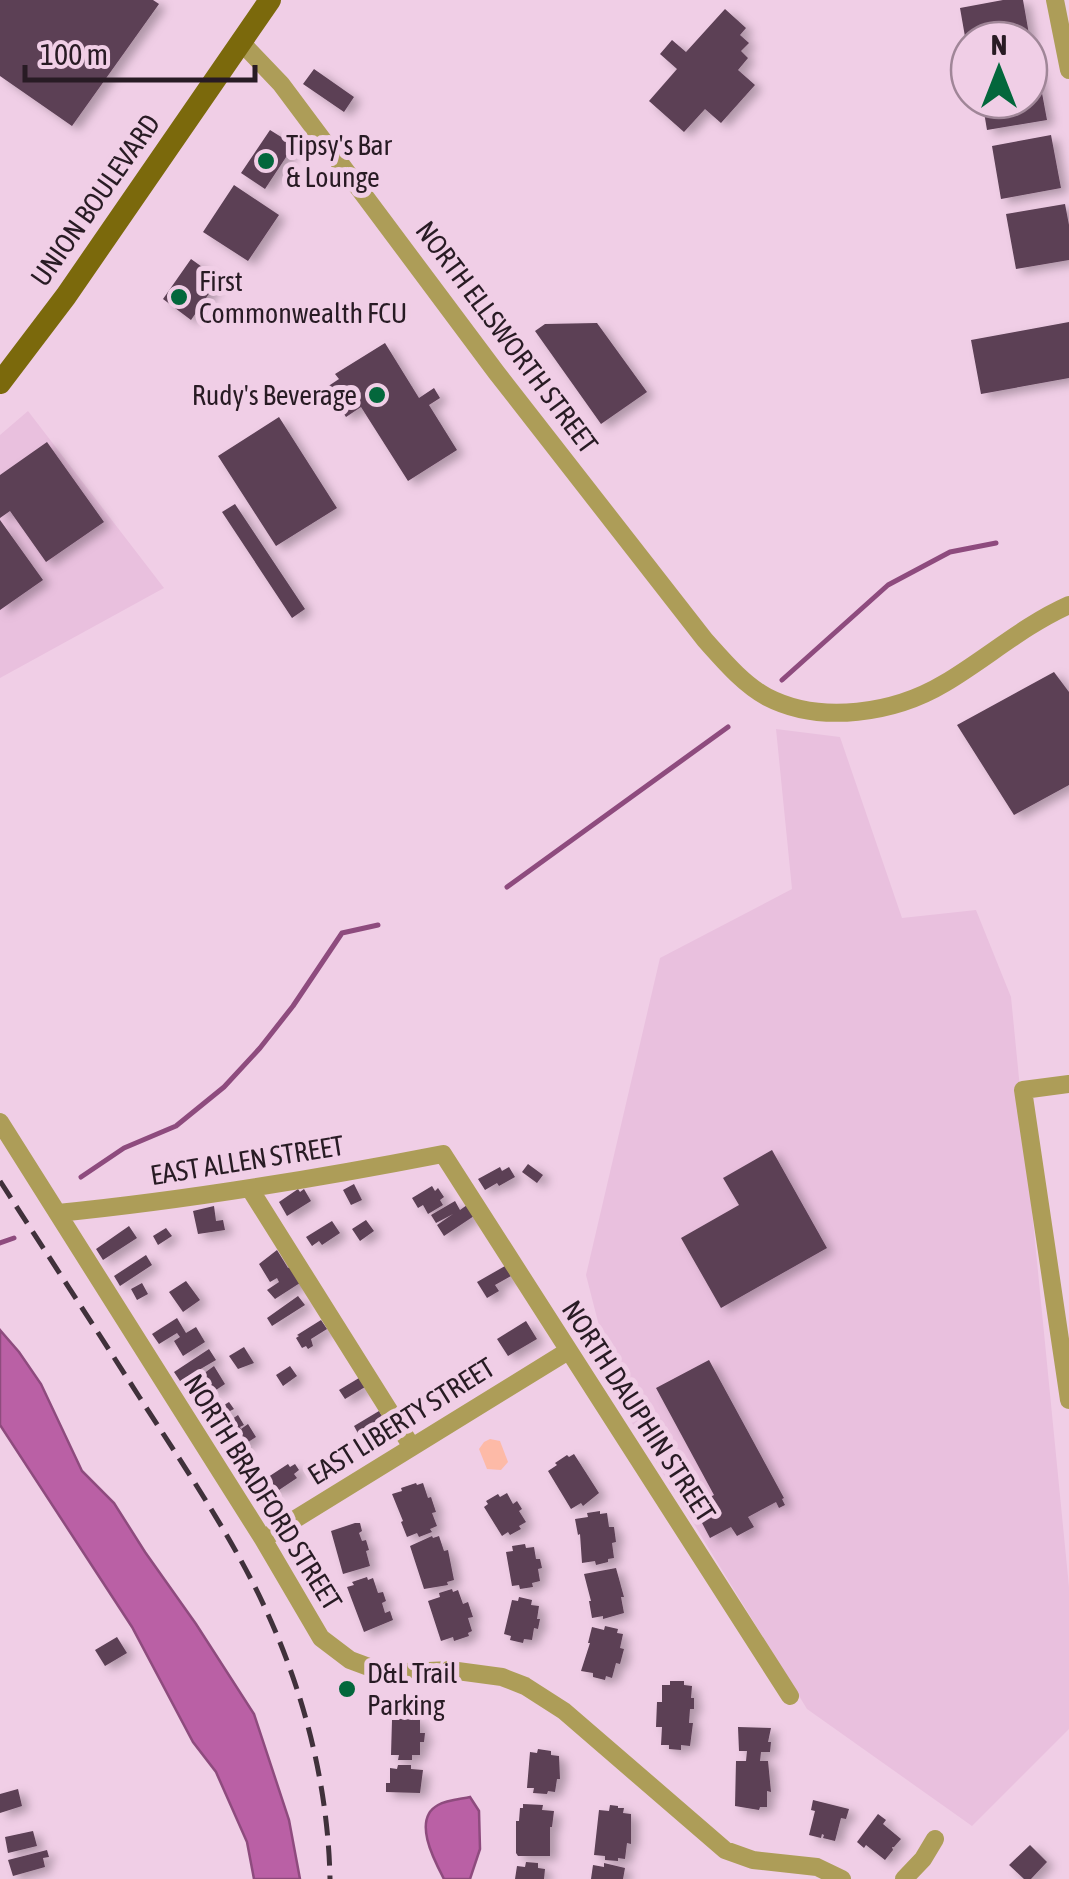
<svg xmlns="http://www.w3.org/2000/svg" width="1069" height="1879" font-family="'Asap Condensed',sans-serif">
	<defs>
		<filter id="shadow"><feDropShadow dx="7" dy="4.5" stdDeviation="5" flood-color="#0004"/></filter>
	</defs>
	<rect width="100%" height="100%" fill="#f0cee6"/>
	<!-- built -->
	<path fill="#e9c0de" d="M 28,411 L 164,588 L 0,678 L 0,435 Z
		M 776,729 L 840,737 L 902,918 L 976,910 L 1011,997 L 1069,1587 L 1069,1729 L 972,1826 L 807,1709 L 618,1400 L 586,1275 L 660,958 L 792,889 Z"/>
	<!-- green -->
	<path fill="#fdbaa7" d="M 490,1439 L 500,1441 L 508,1462 L 501,1470 L 487,1469 L 479,1449 L 484,1442 Z"/>
	<!-- water -->
	<path fill="#ba60a5" stroke="#8e4b7e" stroke-width="2.5" d="M 0,1330 L 19,1352 L 41,1384 L 82,1471 L 114,1503 L 145,1552 L 196,1624 L 254,1714 L 289,1820 L 300,1879 L 254,1879 L 247,1842 L 216,1772 L 193,1742 L 132,1627 L 0,1425 Z
		M 470,1797 L 479,1811 L 480,1849 L 470,1879 L 444,1879 C 434,1860 412,1819 438,1805 C 447,1800 461,1799 470,1797 Z"/>
	<g fill="none" stroke-linecap="round" stroke-linejoin="round">
		<!-- stream -->
		<path stroke="#8e4b7e" stroke-width="5" d="M 782,680 L 888,585 L 950,552 L 996,543
			M 507,887 L 728,727
			M 81,1177 L 124,1148 L 176,1126 L 224,1087 L 260,1048 L 293,1006 L 342,933 L 378,925
			M 0,1243 L 14,1238"/>
	</g>
	<!-- building -->
	<path fill="#5b3f54" filter="url(#shadow)" d="M 0,0 L 153,0 L 159,4 L 72,126 L 0,76 Z
		M 1003,0 L 1023,0 L 1030,40 L 969,40 L 969,48 L 967,48 L 960,8 Z
		M 725,9 L 746,28 L 740,35 L 749,43 L 741,51 L 748,58 L 738,70 L 755,85 L 721,123 L 705,109 L 684,132 L 649,101 L 677,69 L 660,54 L 672,40 L 686,52 Z
		M 1037,66 L 1047,120 L 987,130 L 982,100 L 1029,100 L 1029,68 Z
		M 314,69 L 354,97 L 344,112 L 303,84 Z
		M 270,130 L 294,145 L 265,189 L 241,173 Z
		M 1051,135 L 1061,188 L 1001,199 L 992,146 Z
		M 234,185 L 279,215 L 248,261 L 203,232 Z
		M 1065,204 L 1069,225 L 1069,260 L 1016,269 L 1006,214 Z
		M 191,259 L 219,279 L 191,320 L 163,299 Z
		M 1069,322 L 1069,378 L 981,394 L 971,340 Z
		M 597,323 L 647,392 L 601,424 L 535,331 L 545,324 Z
		M 385,343 L 419,398 L 434,388 L 440,398 L 429,405 L 457,450 L 408,481 L 361,407 L 346,417 L 327,387 L 339,379 L 335,374 Z
		M 279,417 L 337,508 L 276,546 L 218,456 Z
		M 47,442 L 104,522 L 46,562 L 10,511 L 0,518 L 0,475 Z
		M 235,504 L 305,609 L 292,618 L 222,512 Z
		M 0,520 L 43,580 L 0,610 Z
		M 1054,672 L 1069,692 L 1069,785 L 1014,815 L 957,725 Z
		M 772,1150 L 827,1248 L 721,1308 L 681,1238 L 739,1205 L 723,1178 Z
		M 528,1164 L 543,1175 L 537,1183 L 522,1172 Z
		M 500,1167 L 502,1171 L 509,1167 L 515,1177 L 499,1186 L 497,1183 L 485,1190 L 478,1179 Z
		M 354,1184 L 362,1200 L 351,1205 L 343,1190 Z
		M 432,1186 L 435,1191 L 438,1188 L 444,1197 L 440,1200 L 443,1205 L 428,1214 L 423,1205 L 418,1208 L 412,1198 Z
		M 298,1189 L 300,1192 L 304,1189 L 311,1201 L 287,1216 L 279,1202 Z
		M 455,1201 L 460,1210 L 467,1205 L 474,1216 L 444,1236 L 437,1225 L 453,1214 L 436,1223 L 431,1215 Z
		M 214,1206 L 216,1221 L 223,1220 L 225,1230 L 198,1234 L 193,1211 Z
		M 366,1220 L 374,1231 L 360,1241 L 352,1229 Z
		M 332,1221 L 340,1233 L 322,1245 L 319,1241 L 312,1246 L 306,1237 Z
		M 129,1226 L 137,1238 L 103,1260 L 96,1249 Z
		M 166,1228 L 172,1236 L 158,1245 L 153,1236 Z
		M 277,1250 L 288,1268 L 292,1266 L 303,1281 L 275,1299 L 267,1290 L 279,1282 L 277,1278 L 270,1282 L 259,1264 Z
		M 146,1255 L 152,1265 L 120,1286 L 114,1276 Z
		M 505,1266 L 511,1276 L 495,1285 L 499,1291 L 487,1298 L 477,1282 Z
		M 186,1281 L 200,1300 L 183,1312 L 169,1292 Z
		M 142,1283 L 148,1294 L 137,1300 L 131,1289 Z
		M 298,1296 L 305,1305 L 272,1326 L 267,1318 Z
		M 177,1318 L 186,1333 L 196,1327 L 205,1342 L 183,1356 L 174,1341 L 180,1337 L 177,1333 L 159,1344 L 152,1334 Z
		M 321,1320 L 327,1329 L 311,1339 L 313,1346 L 308,1349 L 306,1346 L 302,1348 L 296,1338 L 299,1336 L 297,1335 Z
		M 526,1321 L 537,1339 L 508,1356 L 497,1339 Z
		M 244,1347 L 254,1363 L 238,1369 L 229,1356 Z
		M 209,1349 L 216,1360 L 180,1381 L 174,1372 Z
		M 709,1360 L 784,1498 L 782,1499 L 785,1505 L 779,1508 L 776,1502 L 748,1517 L 754,1527 L 737,1536 L 731,1527 L 710,1538 L 693,1506 L 714,1495 L 656,1388 Z
		M 214,1366 L 225,1384 L 213,1392 L 209,1386 L 191,1397 L 184,1388 Z
		M 290,1366 L 297,1376 L 283,1386 L 276,1375 Z
		M 359,1378 L 365,1387 L 345,1399 L 339,1390 Z
		M 229,1402 L 234,1409 L 228,1412 L 230,1414 L 210,1426 L 205,1417 Z
		M 379,1411 L 385,1421 L 360,1437 L 354,1426 Z
		M 238,1415 L 244,1425 L 240,1427 L 241,1429 L 248,1424 L 256,1437 L 231,1453 L 222,1445 L 237,1435 L 235,1431 L 226,1437 L 220,1427 Z
		M 574,1454 L 599,1493 L 583,1506 L 581,1503 L 571,1509 L 548,1471 L 557,1465 L 555,1463 L 567,1455 L 569,1457 Z
		M 288,1464 L 290,1467 L 295,1464 L 299,1470 L 294,1474 L 297,1478 L 279,1490 L 276,1486 L 265,1493 L 259,1483 Z
		M 416,1483 L 417,1485 L 423,1483 L 428,1498 L 431,1497 L 436,1512 L 432,1513 L 437,1526 L 430,1529 L 432,1532 L 419,1537 L 417,1533 L 407,1537 L 401,1522 L 403,1521 L 392,1494 L 402,1491 L 401,1488 Z
		M 507,1493 L 513,1504 L 517,1501 L 522,1509 L 519,1511 L 526,1522 L 519,1526 L 521,1529 L 510,1535 L 508,1532 L 502,1536 L 484,1507 L 488,1504 L 486,1501 L 498,1494 L 500,1497 Z
		M 600,1511 L 600,1514 L 607,1513 L 609,1527 L 614,1527 L 616,1542 L 612,1543 L 614,1558 L 608,1559 L 608,1562 L 596,1565 L 595,1561 L 582,1563 L 580,1534 L 578,1535 L 575,1519 L 588,1517 L 587,1513 Z
		M 355,1523 L 360,1523 L 362,1531 L 359,1533 L 362,1541 L 366,1540 L 369,1550 L 366,1551 L 370,1566 L 343,1574 L 331,1531 Z
		M 432,1536 L 433,1538 L 439,1536 L 444,1551 L 448,1550 L 454,1580 L 447,1582 L 448,1585 L 424,1589 L 410,1546 Z
		M 525,1544 L 526,1548 L 534,1547 L 536,1559 L 540,1559 L 542,1568 L 538,1569 L 540,1581 L 532,1583 L 533,1587 L 520,1589 L 519,1585 L 512,1586 L 506,1552 L 513,1551 L 512,1546 Z
		M 616,1568 L 624,1597 L 621,1597 L 624,1613 L 603,1619 L 603,1616 L 592,1618 L 589,1601 L 591,1601 L 584,1574 Z
		M 367,1577 L 368,1580 L 373,1578 L 378,1593 L 383,1592 L 386,1601 L 382,1603 L 385,1613 L 390,1611 L 393,1620 L 364,1632 L 347,1587 L 354,1585 L 352,1582 Z
		M 452,1589 L 453,1592 L 458,1590 L 463,1604 L 468,1602 L 473,1617 L 468,1618 L 472,1631 L 468,1633 L 469,1636 L 454,1641 L 453,1637 L 441,1641 L 428,1601 L 440,1597 L 439,1593 Z
		M 519,1597 L 532,1600 L 531,1605 L 539,1606 L 537,1619 L 540,1619 L 538,1629 L 534,1628 L 532,1640 L 524,1639 L 523,1643 L 510,1640 L 511,1636 L 504,1634 L 512,1600 L 518,1601 Z
		M 605,1626 L 618,1629 L 617,1633 L 623,1634 L 620,1648 L 624,1649 L 620,1664 L 616,1663 L 612,1678 L 606,1676 L 605,1680 L 593,1677 L 593,1673 L 581,1671 L 590,1643 L 588,1643 L 592,1627 L 604,1630 Z
		M 117,1637 L 127,1653 L 105,1666 L 95,1650 Z
		M 670,1681 L 684,1681 L 684,1685 L 692,1686 L 691,1698 L 694,1698 L 694,1709 L 690,1709 L 689,1723 L 693,1723 L 690,1746 L 681,1745 L 681,1750 L 669,1749 L 669,1745 L 661,1745 L 662,1727 L 656,1727 L 657,1702 L 662,1702 L 662,1685 L 670,1685 Z
		M 399,1716 L 413,1716 L 413,1720 L 420,1720 L 420,1733 L 425,1733 L 424,1742 L 420,1742 L 420,1755 L 412,1755 L 412,1760 L 398,1760 L 399,1755 L 391,1755 L 392,1720 L 399,1720 Z
		M 738,1727 L 771,1728 L 768,1742 L 771,1742 L 770,1752 L 761,1752 L 760,1761 L 768,1761 L 771,1792 L 767,1791 L 767,1807 L 760,1807 L 759,1810 L 735,1806 L 736,1761 L 746,1761 L 747,1751 L 739,1751 Z
		M 538,1749 L 551,1751 L 551,1755 L 559,1756 L 560,1779 L 557,1779 L 555,1792 L 548,1791 L 547,1794 L 533,1793 L 534,1788 L 527,1788 L 530,1752 L 537,1753 Z
		M 398,1765 L 411,1765 L 411,1769 L 423,1770 L 420,1793 L 386,1792 L 386,1783 L 390,1783 L 390,1768 L 397,1769 Z
		M 18,1789 L 22,1806 L 0,1813 L 0,1794 Z
		M 813,1800 L 849,1809 L 846,1819 L 841,1818 L 835,1841 L 823,1838 L 824,1835 L 822,1834 L 821,1838 L 809,1835 L 815,1811 L 811,1810 Z
		M 523,1804 L 543,1805 L 542,1810 L 554,1811 L 552,1827 L 550,1827 L 550,1856 L 518,1856 L 516,1853 L 516,1821 L 519,1821 L 520,1808 L 523,1808 Z
		M 610,1805 L 618,1806 L 618,1808 L 624,1808 L 623,1813 L 631,1814 L 631,1844 L 627,1843 L 625,1859 L 618,1858 L 618,1861 L 605,1860 L 605,1856 L 594,1855 L 599,1810 L 609,1811 Z
		M 878,1814 L 886,1820 L 883,1824 L 901,1839 L 894,1847 L 892,1847 L 893,1850 L 885,1860 L 866,1845 L 864,1848 L 857,1842 Z
		M 33,1831 L 37,1846 L 8,1853 L 5,1837 Z
		M 1030,1845 L 1047,1862 L 1031,1879 L 1024,1879 L 1009,1865 Z
		M 47,1850 L 49,1857 L 43,1858 L 45,1867 L 13,1876 L 8,1860 Z
		M 526,1862 L 538,1863 L 538,1868 L 545,1869 L 544,1879 L 515,1879 L 517,1866 L 525,1867 Z
		M 604,1863 L 625,1868 L 623,1879 L 591,1879 L 593,1865 L 604,1867 Z"/>
	<g fill="none" stroke-linecap="round" stroke-linejoin="round">
		<!-- minor -->
		<path stroke="#ad9d58" stroke-width="18" d="M 1055,0 L 1069,70
			M 240,41 L 281,84 L 496,372 L 705,640 C 723,660 743,684 767,697 C 821,725 895,713 945,683 C 987,658 1024,625 1069,605
			M 1069,1084 L 1023,1090 L 1069,1400
			M 0,1122 L 263,1539 L 321,1638 L 350,1660 L 385,1673 L 450,1670 L 502,1677 L 525,1686 L 564,1711 L 725,1850 L 753,1860 L 817,1867 L 842,1879
			M 250,1189 L 412,1447
			M 58,1213 C 188,1200 315,1179 443,1154 L 790,1696
			M 263,1539 L 568,1351
			M 904,1879 L 923,1859 L 935,1839"/>
		<!-- major -->
		<path stroke="#7b690c" stroke-width="22" d="M 0,383 L 66,296 L 270,0"/>
		<!-- rail -->
		<path stroke="#40313b" stroke-width="5" stroke-dasharray="20 10" stroke-linecap="butt" d="M 0,1181 C 47,1254 94,1326 140,1398 C 180,1460 222,1522 255,1587 C 300,1677 328,1778 330,1879"/>
	</g>
	<!-- markers -->
	<g fill="#03673c" stroke="#f0cee6" stroke-width="4">
		<circle cx="266" cy="161" r="10"/>
		<circle cx="179" cy="297" r="10"/>
		<circle cx="377" cy="395" r="10"/>
		<circle cx="347" cy="1689" r="10"/>
	</g>
	<g text-anchor="middle" stroke-width="10" stroke-linejoin="round" paint-order="stroke">
		<!-- poi labels -->
		<g font-size="28" fill="#281b24" stroke="#f0cee6" text-anchor="start">
			<text x="286" y="155">Tipsy's Bar<tspan x="286" dy="32">&amp; Lounge</tspan></text>
			<text x="199" y="291">First<tspan x="199" dy="32">Commonwealth FCU</tspan></text>
			<text x="357" y="405" text-anchor="end">Rudy's Beverage</text>
			<text x="367" y="1683">D&amp;L Trail<tspan x="367" dy="32">Parking</tspan></text>
		</g>
		<!-- street labels -->
		<g font-size="28" fill="#281b24" stroke="#f0cee6">
			<text transform="translate(95 200) rotate(-55)" y="10">UNION BOULEVARD</text>
			<text transform="translate(507 337) rotate(53)" y="10">NORTH ELLSWORTH STREET</text>
			<text transform="translate(247 1160) rotate(-9)" y="10">EAST ALLEN STREET</text>
			<text transform="translate(639 1411) rotate(57)" y="10">NORTH DAUPHIN STREET</text>
			<text transform="translate(401 1421) rotate(-32)" y="10">EAST LIBERTY STREET</text>
			<text transform="translate(263 1492) rotate(58)" y="10">NORTH BRADFORD STREET</text>
		</g>
	</g>
	<!-- north arrow -->
	<g transform="translate(999 70)"><circle r="48" fill="#f0cee6" stroke="#a08698" stroke-width="2.5"/>
	<path d="M0-8L18 38L0 25L-18 38Z" fill="#03673c"/>
	<text y="-15" font-size="28" font-weight="bold" text-anchor="middle" fill="#281b24">N</text>
	</g>
	<!-- scale -->
	<path d="M25 65v15h230v-15" fill="none" stroke="#281b24" stroke-width="5"/>
	<text x="40" y="65" font-size="30" fill="#281b24" stroke="#f0cee6" stroke-width="8" paint-order="stroke">100 m</text>
</svg>
